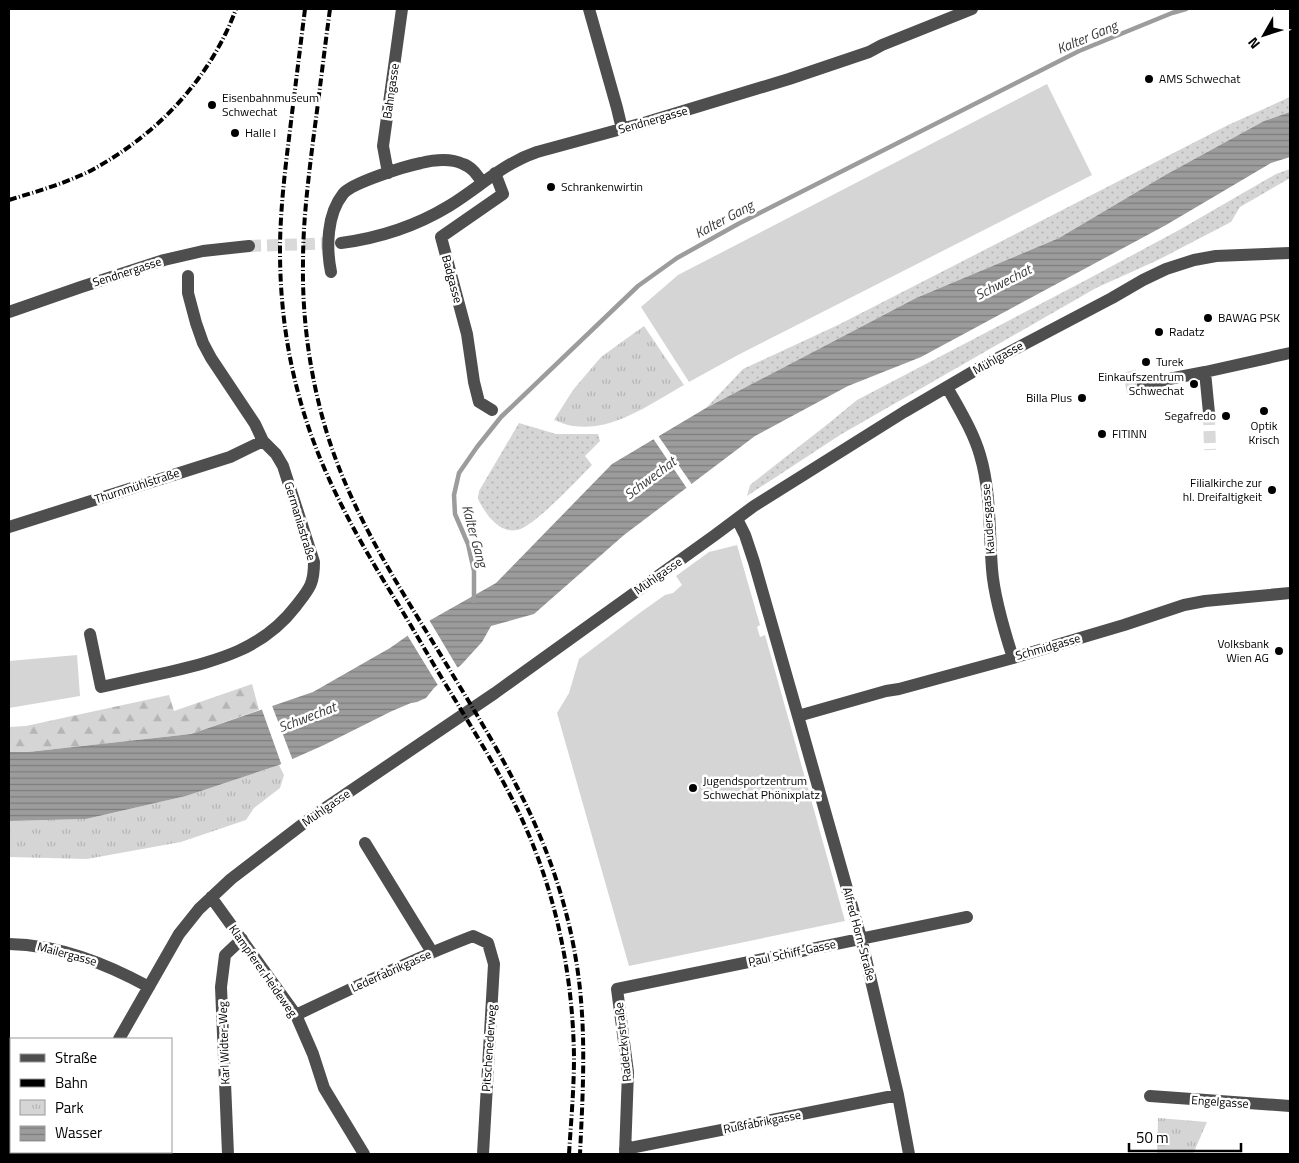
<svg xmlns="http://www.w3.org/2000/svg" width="1299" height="1163" font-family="'Titillium Web',sans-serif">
	<defs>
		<pattern id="grass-dots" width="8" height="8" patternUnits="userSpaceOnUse" patternTransform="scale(1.25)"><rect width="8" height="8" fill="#d5d5d5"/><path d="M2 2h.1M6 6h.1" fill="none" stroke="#b5b5b5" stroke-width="1.8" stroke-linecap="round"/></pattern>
		<pattern id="forest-firs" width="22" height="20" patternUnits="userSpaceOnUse" patternTransform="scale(1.25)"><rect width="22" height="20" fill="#d5d5d5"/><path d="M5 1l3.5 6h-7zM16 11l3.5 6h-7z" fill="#b5b5b5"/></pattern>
		<pattern id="park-tufts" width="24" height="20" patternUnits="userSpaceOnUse" patternTransform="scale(1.25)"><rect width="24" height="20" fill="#d5d5d5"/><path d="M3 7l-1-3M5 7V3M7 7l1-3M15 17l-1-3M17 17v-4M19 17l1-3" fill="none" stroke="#b5b5b5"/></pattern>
		<pattern id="water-rules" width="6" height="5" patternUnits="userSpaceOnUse" patternTransform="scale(1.25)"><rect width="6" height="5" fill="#9c9c9c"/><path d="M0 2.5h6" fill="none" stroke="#7d7d7d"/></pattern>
	</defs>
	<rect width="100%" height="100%" fill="#fff"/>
	<!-- grass -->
	<path fill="url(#grass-dots)" d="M 1290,97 L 1290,112 L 1264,121 L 1167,174 L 1059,238 L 916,298 L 706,408 L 743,369 L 838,325 L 1228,125 Z
		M 1290,169 L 1290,178 L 1240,207 L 1231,222 L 1158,260 L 1096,288 L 840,435 L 747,496 L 750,485 L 829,423 L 857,400 L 1088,279 L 1179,230 L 1276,174 Z
		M 519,423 L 556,434 L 598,434 L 600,441 L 585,456 L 592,465 C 578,479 534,527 517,530 C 505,532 498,526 490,518 C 487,514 479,503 478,498 C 478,496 479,493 479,491 Z"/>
	<!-- forest -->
	<path fill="url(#forest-firs)" d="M 252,684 L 259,710 L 191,734 L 28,752 L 9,752 L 9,727 L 26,726 L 169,695 L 174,711 Z"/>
	<!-- park -->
	<path fill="url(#park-tufts)" d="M 644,326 L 684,385 C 650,404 613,432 573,426 C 566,425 560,422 554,420 L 573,390 L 601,357 Z
		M 279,765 L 284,775 L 280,788 L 254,808 L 246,820 L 181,842 L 87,859 L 9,857 L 9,821 L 86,819 L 186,796 Z
		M 1158,1118 L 1207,1122 L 1193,1154 L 1157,1154 Z"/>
	<!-- garden -->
	<path fill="#d5d5d5" d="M 1047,84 L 1092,175 L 738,355 L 689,382 L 641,307 L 678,275 Z
		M 737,545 L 760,625 L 757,627 L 760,637 L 765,635 L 845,921 L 629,966 L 557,713 L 569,693 L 579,659 L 641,612 L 665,595 L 673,593 L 682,585 L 676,576 L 709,552 Z
		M 77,655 L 80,696 L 9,708 L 9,661 Z"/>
	<!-- water -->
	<path fill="url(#water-rules)" d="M 1290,112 L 1290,157 L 1271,163 L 1166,225 L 921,357 L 848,386 L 755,436 L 624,535 L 534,614 L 491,626 L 482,642 L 462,664 L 434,688 L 426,698 L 417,702 L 411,703 L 392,711 L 324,745 L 279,765 L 186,796 L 86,819 L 9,821 L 9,752 L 28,752 L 191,734 L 313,692 L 390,648 L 427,622 L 496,583 L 612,464 L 706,408 L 916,298 L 1059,238 L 1167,174 L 1264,121 Z"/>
	<!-- pier -->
	<path fill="#fff" d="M 657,434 L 693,486 L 688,490 L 652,437 Z
		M 428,618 L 459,670 L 439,687 L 406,633 Z
		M 271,703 L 293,761 L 282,766 L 261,707 Z"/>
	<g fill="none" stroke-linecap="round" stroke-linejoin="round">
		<!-- stream -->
		<path stroke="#9c9c9c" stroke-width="4.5" d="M 474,601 L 474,571 L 468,544 L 455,514 L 454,495 L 459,473 L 477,447 L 501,417 L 638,286 L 677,258 L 738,224 L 1079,51 L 1172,13 L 1186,9"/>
		<!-- minor-tunnel -->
		<path stroke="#d9d9d9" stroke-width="12" stroke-dasharray="12 6" stroke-linecap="butt" d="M 249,246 L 338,243
			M 1130,371 L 1134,386
			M 1126,388 L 1143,384
			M 1209,413 L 1210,450"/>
		<!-- minor -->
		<path stroke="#4e4e4e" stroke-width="12" d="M 589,9 L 617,108 L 622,129
			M 388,173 L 383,146 L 402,9
			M 341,243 C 379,238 416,226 449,206 C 480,187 502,164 537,152 L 647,122 L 789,79 L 869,52 L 882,45 L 972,9
			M 331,272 C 326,247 327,214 343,194 C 351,183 406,166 421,163 C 433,160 451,158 463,164 C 472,167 477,175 482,182
			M 9,312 L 81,287 L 164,260 L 203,251 L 249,246
			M 1205,372 L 1209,413
			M 1143,384 L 1205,372 L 1290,353
			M 947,387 C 959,409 973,431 980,455 C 991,492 989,531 992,569 C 994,597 1004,630 1013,658
			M 492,410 L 479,402 L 474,382 L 467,334 L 441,237 L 503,194 L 495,173
			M 737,519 L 745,535 L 754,562 L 798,716
			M 9,527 L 230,457 L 263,441
			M 90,634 L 101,687 C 124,682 146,677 169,672 C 219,660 263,649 296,606 C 309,589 314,585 314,562 L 283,466 L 276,454 L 263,441 L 255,424 L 211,358 L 203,343 L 196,323 L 188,293 L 188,276
			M 365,843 L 432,952
			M 211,897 L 296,1015 L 313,1054 L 324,1088 L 364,1154
			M 9,944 C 59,945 105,963 149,987
			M 296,1015 C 354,987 413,959 473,936 L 488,943 L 494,964 L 483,1154
			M 119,1039 L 179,934 L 199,909 L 231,879 L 312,817 L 495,693 L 715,535 L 754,506 L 904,412 L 981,367 L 1112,298 L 1143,280 L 1166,269 L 1194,260 L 1216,256 L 1290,253
			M 1150,1096 L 1290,1106
			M 9,1125 L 11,1127
			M 625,1149 L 898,1095
			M 37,1152 L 38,1154
			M 117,1152 L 118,1154
			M 17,1154 L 20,1152
			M 228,1154 L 221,987 L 225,955 L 242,939
			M 625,1154 L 628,1072 L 617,989 L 967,917
			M 909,1154 L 898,1095 L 861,938 L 798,716 L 886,691 L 899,689 L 1013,658 L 1124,625 L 1184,605 L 1205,601 L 1290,593"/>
		<!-- rail -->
		<path stroke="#000" stroke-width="4" stroke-dasharray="8 2.5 1 2.5" stroke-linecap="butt" d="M 305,9 C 300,49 295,89 290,130 C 285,170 280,211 280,251 C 280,300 286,349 299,396 C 319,471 357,538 398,604 C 418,637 437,671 457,703 C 481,743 506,783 525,826 C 557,898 573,978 574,1057 C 574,1089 571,1122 569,1154
			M 330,9 C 324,53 319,97 313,141 C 308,182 303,222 303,262 C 302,319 310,376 326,430 C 351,514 400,588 445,662 C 469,702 494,742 515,783 C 544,838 566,898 576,960 C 587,1025 583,1090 580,1154
			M 9,200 C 35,192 63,184 88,172 C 155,137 210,80 236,9"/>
	</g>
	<!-- markers -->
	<g fill="#000" stroke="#fff" stroke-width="2">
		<circle cx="1149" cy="79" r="5"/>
		<circle cx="212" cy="105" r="5"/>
		<circle cx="235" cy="133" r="5"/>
		<circle cx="551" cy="187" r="5"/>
		<circle cx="1208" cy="318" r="5"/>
		<circle cx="1159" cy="332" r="5"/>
		<circle cx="1146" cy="362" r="5"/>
		<circle cx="1194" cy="384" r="5"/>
		<circle cx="1082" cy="398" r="5"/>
		<circle cx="1264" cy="411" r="5"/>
		<circle cx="1226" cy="416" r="5"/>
		<circle cx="1102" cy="434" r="5"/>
		<circle cx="1272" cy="490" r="5"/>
		<circle cx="1279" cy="651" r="5"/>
		<circle cx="693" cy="788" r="5"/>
	</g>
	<g text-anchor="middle" stroke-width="5" stroke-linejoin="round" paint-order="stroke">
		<!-- poi labels -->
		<g font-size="12" fill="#000" stroke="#fff" text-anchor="start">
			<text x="1159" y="83">AMS Schwechat</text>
			<text x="222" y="102">Eisenbahnmuseum<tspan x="222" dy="14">Schwechat</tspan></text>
			<text x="245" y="137">Halle I</text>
			<text x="561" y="191">Schrankenwirtin</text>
			<text x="1218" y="322">BAWAG PSK</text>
			<text x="1169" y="336">Radatz</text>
			<text x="1156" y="366">Turek</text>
			<text x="1184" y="381" text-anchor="end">Einkaufszentrum<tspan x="1184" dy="14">Schwechat</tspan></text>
			<text x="1072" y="402" text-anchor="end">Billa Plus</text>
			<text x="1216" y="420" text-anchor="end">Segafredo</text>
			<text x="1264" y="430" text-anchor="middle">Optik<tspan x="1264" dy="14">Krisch</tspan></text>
			<text x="1112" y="438">FITINN</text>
			<text x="1262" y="487" text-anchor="end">Filialkirche zur<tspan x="1262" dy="14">hl. Dreifaltigkeit</tspan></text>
			<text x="1269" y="648" text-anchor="end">Volksbank<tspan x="1269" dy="14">Wien AG</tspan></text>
			<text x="703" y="785">Jugendsportzentrum<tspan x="703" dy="14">Schwechat Phönixplatz</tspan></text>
		</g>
		<!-- street labels -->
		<g font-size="12" fill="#000" stroke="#fff">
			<text transform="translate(391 91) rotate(-82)" y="4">Bahngasse</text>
			<text transform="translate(653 120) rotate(-16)" y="4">Sendnergasse</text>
			<text transform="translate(127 272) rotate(-18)" y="4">Sendnergasse</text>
			<text transform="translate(452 279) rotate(75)" y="4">Badgasse</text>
			<text transform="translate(998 358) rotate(-29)" y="4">Mühlgasse</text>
			<text transform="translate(137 486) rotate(-18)" y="4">Thurnmühlstraße</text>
			<text transform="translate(988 519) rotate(-94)" y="4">Kaudersgasse</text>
			<text transform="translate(300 521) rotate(73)" y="4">Germaniastraße</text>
			<text transform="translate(658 576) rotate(-35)" y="4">Mühlgasse</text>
			<text transform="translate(1048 647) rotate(-16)" y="4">Schmidgasse</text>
			<text transform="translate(326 808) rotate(-35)" y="4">Mühlgasse</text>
			<text transform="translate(859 934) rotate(75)" y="4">Alfred Horn-Straße</text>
			<text transform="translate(792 953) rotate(-12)" y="4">Paul Schiff-Gasse</text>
			<text transform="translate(67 954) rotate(15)" y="4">Mailergasse</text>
			<text transform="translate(263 971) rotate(55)" y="4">Klampferer Heideweg</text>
			<text transform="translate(391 971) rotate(-24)" y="4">Lederfabrikgasse</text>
			<text transform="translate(623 1042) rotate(-96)" y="4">Radetzkystraße</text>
			<text transform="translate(224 1043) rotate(-92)" y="4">Karl Widter-Weg</text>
			<text transform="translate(489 1048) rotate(-86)" y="4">Pitschenederweg</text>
			<text transform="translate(1220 1102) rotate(4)" y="4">Engelgasse</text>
			<text transform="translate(762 1122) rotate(-11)" y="4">Rußfabrikgasse</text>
		</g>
		<!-- water labels -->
		<g font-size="14" font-style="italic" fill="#3d3d3d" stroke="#fff">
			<text transform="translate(1087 37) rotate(-23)" y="5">Kalter Gang</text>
			<text transform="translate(724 219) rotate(-28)" y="5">Kalter Gang</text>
			<text transform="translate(1003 282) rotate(-27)" y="5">Schwechat</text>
			<text transform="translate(650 478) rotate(-37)" y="5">Schwechat</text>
			<text transform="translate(475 536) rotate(75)" y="5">Kalter Gang</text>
			<text transform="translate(307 717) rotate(-21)" y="5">Schwechat</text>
		</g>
	</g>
	<!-- border -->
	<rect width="1299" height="1163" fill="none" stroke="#000000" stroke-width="20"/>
	<!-- legend -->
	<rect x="10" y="1038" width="162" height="115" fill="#ffffff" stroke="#999999"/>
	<rect x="20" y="1054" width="25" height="8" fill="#4e4e4e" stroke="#999999"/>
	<text x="55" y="1063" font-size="15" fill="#000000">Straße</text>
	<rect x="20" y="1079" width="25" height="8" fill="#000000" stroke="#999999"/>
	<text x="55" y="1088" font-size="15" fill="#000000">Bahn</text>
	<rect x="20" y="1100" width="25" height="15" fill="url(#park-tufts)" stroke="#999999"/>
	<text x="55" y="1113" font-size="15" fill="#000000">Park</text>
	<rect x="20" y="1126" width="25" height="15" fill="url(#water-rules)" stroke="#999999"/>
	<text x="55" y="1138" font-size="15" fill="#000000">Wasser</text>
	<!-- north arrow -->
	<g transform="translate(1264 35) rotate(231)" stroke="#ffffff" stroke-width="4" paint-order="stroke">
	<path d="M0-4L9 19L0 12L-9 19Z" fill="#000000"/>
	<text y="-8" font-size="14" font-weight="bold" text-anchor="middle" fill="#000000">N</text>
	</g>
	<!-- scale -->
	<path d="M1129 1143v8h112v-8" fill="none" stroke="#000000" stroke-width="2.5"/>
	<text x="1136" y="1143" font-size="15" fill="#000000" stroke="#ffffff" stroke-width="4" paint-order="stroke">50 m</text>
</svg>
